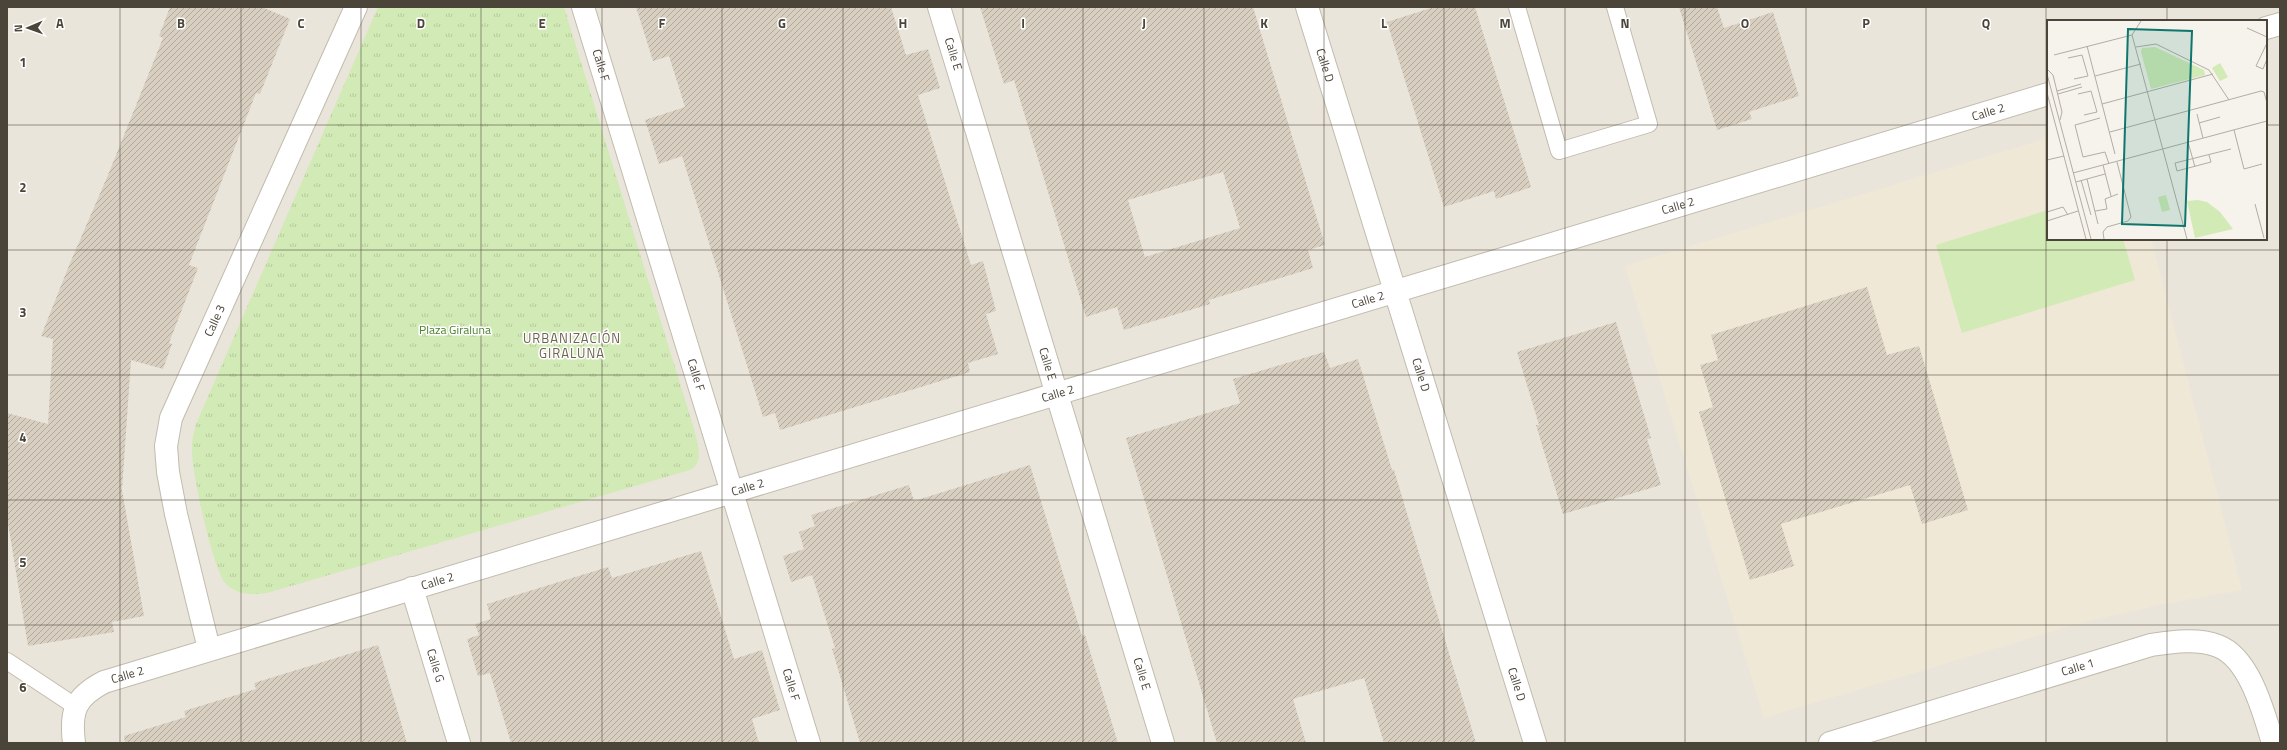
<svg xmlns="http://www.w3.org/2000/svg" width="2287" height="750" font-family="'Titillium Web',sans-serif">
	<defs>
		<pattern id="park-tufts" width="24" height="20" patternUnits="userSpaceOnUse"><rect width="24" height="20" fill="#d2eab5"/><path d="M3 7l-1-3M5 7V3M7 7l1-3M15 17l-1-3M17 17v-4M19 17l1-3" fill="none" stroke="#b6ca9c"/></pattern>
		<pattern id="building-hatch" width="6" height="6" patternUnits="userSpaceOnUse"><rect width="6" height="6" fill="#d8cfc1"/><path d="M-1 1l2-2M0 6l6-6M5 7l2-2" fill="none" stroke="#b1aa9e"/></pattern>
	</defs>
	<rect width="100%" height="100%" fill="#f6f3ec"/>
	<!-- residential -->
	<path fill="#eae5da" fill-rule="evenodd" d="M 7,7 L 2280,7 L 2280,743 L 7,743 ZM 2048,21 L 2266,21 L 2266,239 L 2048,239 Z"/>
	<!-- education -->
	<path fill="#efe8d6" d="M 2048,138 L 2048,239 L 2151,239 L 2242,590 L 2168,603 L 2084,622 L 1764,718 L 1625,266 Z"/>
	<!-- grass -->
	<path fill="#d2eab5" d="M 2048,210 L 2048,239 L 2123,239 L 2135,280 L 1962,333 L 1936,245 Z"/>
	<!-- park -->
	<path fill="url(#park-tufts)" d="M 378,7 L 564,7 L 694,429 C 697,441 705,463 690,470 L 267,593 C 253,595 237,595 226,584 C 213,571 192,473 192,451 C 191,442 194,433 196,424 Z"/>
	<!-- building -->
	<path fill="url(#building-hatch)" fill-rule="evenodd" d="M 170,7 L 262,7 L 290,19 L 260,94 L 256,93 L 189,265 L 198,268 L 169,343 L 172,344 L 163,369 L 131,360 L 122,490 L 144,616 L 112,622 L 114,632 L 28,646 L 7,517 L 7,413 L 48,424 L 53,339 L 41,336 L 70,263 L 108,175 L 163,38 L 159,36 Z
		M 636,7 L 891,7 L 906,55 L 928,49 L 940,88 L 918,95 L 971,265 L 983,261 L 996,311 L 986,314 L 998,354 L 968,363 L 970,372 L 780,430 L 775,413 L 763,417 L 682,156 L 659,164 L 645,120 L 685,107 L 669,56 L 653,61 Z
		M 980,7 L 1253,7 L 1325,245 L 1308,250 L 1313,268 L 1209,300 L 1210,304 L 1124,330 L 1117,307 L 1086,317 L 1014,80 L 1004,84 ZM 1223,172 L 1240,228 L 1145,257 L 1128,200 Z
		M 1434,7 L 1475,7 L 1531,187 L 1496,199 L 1494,191 L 1444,207 L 1387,22 Z
		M 1679,7 L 1717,7 L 1724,28 L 1773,12 L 1799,96 L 1749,112 L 1752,119 L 1717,130 Z
		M 1867,287 L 1887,355 L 1919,346 L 1968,510 L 1922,524 L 1910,485 L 1781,524 L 1794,566 L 1750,580 L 1699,412 L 1713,407 L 1700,365 L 1718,360 L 1711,335 Z
		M 1616,322 L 1651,438 L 1647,439 L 1661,485 L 1563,514 L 1536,425 L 1539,425 L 1517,352 Z
		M 1324,352 L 1330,368 L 1358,359 L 1392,470 L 1394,470 L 1476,743 L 1384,743 L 1364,678 L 1293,699 L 1306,743 L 1217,743 L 1126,438 L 1240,403 L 1233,379 Z
		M 1030,465 L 1082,636 L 1085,635 L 1118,743 L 860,743 L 832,649 L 835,648 L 812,575 L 791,582 L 783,556 L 804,549 L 799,532 L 815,526 L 811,515 L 909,485 L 914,501 Z
		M 701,551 L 734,659 L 762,650 L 780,710 L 752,719 L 759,743 L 511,743 L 490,673 L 478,676 L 467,639 L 479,635 L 475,624 L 491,619 L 487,604 L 608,567 L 612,578 Z
		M 378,645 L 407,743 L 125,743 L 124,736 L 186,717 L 184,711 L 256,689 L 254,683 Z"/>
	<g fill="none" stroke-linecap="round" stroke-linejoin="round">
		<defs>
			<path id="service" d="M 1517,7 L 1559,151 L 1649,124 L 1615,7
				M 7,661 L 75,706"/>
			<g id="minor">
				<path id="s1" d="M 583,7 L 809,743"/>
				<path id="s2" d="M 939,7 L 1163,743"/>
				<path id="s3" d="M 1307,7 L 1535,743"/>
				<path d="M 2266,28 L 2280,24"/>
				<path id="s4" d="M 412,588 L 459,743"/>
				<path id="s5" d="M 209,649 L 176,514 L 168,472 L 166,446 L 171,418 L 356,7"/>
				<path id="s6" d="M 74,743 C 70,711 75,697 104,682 L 2048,94"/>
				<path id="s7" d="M 1830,743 L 2151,645 C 2172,642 2197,638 2218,646 C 2250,658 2264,714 2273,743"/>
			</g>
		</defs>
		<!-- service casing -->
		<use href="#service" stroke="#c2bbae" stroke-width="18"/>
		<!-- minor casing -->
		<use href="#minor" stroke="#c2bbae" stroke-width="24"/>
		<!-- service -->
		<use href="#service" stroke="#fff" stroke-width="16"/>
		<!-- minor -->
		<use href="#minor" stroke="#fff" stroke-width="22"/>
	</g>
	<!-- grid -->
	<path fill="none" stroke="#4b4439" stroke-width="1" stroke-opacity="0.55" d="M 120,7 L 120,743M 241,7 L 241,743M 361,7 L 361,743M 481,7 L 481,743M 602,7 L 602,743M 722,7 L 722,743M 843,7 L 843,743M 963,7 L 963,743M 1083,7 L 1083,743M 1204,7 L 1204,743M 1324,7 L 1324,743M 1444,7 L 1444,743M 1565,7 L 1565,743M 1685,7 L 1685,743M 1806,7 L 1806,743M 1926,7 L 1926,743M 2046,7 L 2046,743M 2167,7 L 2167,21M 7,125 L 2048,125M 2266,125 L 2280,125M 2167,239 L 2167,743M 7,250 L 2280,250M 7,375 L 2280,375M 7,500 L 2280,500M 7,625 L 2280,625"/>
	<g text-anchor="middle" stroke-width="3" stroke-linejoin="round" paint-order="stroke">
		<!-- street labels -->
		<g font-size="12" fill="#4b4439" stroke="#fff">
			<text dy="4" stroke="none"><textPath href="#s2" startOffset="49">Calle E</textPath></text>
			<text dy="4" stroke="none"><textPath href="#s1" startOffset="61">Calle F</textPath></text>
			<text dy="4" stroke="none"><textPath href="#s3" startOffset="61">Calle D</textPath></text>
			<text dy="4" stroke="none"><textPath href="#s6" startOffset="2043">Calle 2</textPath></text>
			<text dy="4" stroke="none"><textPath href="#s6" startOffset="1719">Calle 2</textPath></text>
			<text dy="4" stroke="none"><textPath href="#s6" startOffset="1395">Calle 2</textPath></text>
			<text dy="4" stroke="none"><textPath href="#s5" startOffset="343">Calle 3</textPath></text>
			<text dy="4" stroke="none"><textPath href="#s2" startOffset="373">Calle E</textPath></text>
			<text dy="4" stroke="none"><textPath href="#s1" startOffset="385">Calle F</textPath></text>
			<text dy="4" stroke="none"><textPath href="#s3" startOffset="385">Calle D</textPath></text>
			<text dy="4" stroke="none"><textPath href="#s6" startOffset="1071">Calle 2</textPath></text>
			<text dy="4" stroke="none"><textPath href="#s6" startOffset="747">Calle 2</textPath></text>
			<text dy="4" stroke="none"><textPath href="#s6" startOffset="423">Calle 2</textPath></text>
			<text dy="4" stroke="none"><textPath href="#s4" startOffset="81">Calle G</textPath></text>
			<text dy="4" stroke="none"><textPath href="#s7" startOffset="259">Calle 1</textPath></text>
			<text dy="4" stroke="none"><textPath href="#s2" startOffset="697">Calle E</textPath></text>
			<text dy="4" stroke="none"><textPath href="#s6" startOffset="99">Calle 2</textPath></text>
			<text dy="4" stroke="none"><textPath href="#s1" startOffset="709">Calle F</textPath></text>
			<text dy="4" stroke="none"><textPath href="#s3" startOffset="709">Calle D</textPath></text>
		</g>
		<!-- park labels -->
		<g font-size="12" fill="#4a7f2a" stroke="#fff">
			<text x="455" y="334">Plaza Giraluna</text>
		</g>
		<!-- neighbourhood labels -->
		<g font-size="13" letter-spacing="1" fill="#6e6250" stroke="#fff">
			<text x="572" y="343">URBANIZACIÓN<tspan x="572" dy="15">GIRALUNA</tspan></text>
		</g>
	</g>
	<!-- overview -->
	<g transform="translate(2047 20)">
		<rect width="220" height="220" fill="#f6f3ec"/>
		<path d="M 173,43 L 181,57 L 173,61 L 165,48 ZM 119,175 L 123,190 L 115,192 L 111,177 ZM 151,180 L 160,182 L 173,192 L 186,209 L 148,218 L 140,181 Z" fill="#d2eab5"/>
		<path d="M 108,27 L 157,50 L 158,55 L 104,69 L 94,32 L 95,28 Z" fill="#d2eab5"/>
		<path fill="none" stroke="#b2ada4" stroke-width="1" d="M 200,8 L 220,17M 85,15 L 140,219M 85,15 L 94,1M 220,23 L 209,46 L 216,49 L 220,39M 40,26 L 68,134M 89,27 L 109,24 L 162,50 L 182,80M 7,35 L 85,15M 21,38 L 35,35 L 41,56 L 27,59M 0,49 L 6,55 L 15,92 L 13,100M 0,54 L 44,219M 48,56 L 94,44M 10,71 L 34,64M 0,73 L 39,219M 11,74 L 35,67M 31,74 L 44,71 L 50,92 L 37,95M 55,84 L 166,54M 150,94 L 156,118M 53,98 L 28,105 L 36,137 L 58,132 L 62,144M 152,103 L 173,97M 187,110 L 197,149 L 215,144M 63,112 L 214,71 L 217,72 L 220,83M 141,122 L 148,147M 162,135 L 164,142 L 130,151 L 128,143 L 184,129M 0,140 L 17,136M 56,145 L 64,176M 26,153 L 220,101M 40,159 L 51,204M 34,160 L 44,195M 29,162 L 58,154M 208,184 L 217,218M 48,191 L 60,189 L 58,179 L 71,174M 0,192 L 16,187 L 21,195M 0,201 L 31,191M 57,219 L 56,212 L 60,207 L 81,201 L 84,197 L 70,142"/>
		<path fill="#0f766e" fill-opacity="0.15" stroke="#0f766e" stroke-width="2" d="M 81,9 L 145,11 L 138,206 L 75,204 Z"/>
		<rect width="220" height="220" fill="none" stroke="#4b4439" stroke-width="2"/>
	</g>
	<g font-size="13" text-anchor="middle" font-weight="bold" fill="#4b4439" stroke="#fff" stroke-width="3" stroke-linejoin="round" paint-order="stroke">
		<text x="60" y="28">A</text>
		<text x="181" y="28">B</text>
		<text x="301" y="28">C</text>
		<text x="421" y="28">D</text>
		<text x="542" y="28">E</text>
		<text x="662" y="28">F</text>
		<text x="782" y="28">G</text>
		<text x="903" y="28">H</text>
		<text x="1023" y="28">I</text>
		<text x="1144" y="28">J</text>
		<text x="1264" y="28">K</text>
		<text x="1384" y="28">L</text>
		<text x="1505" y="28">M</text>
		<text x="1625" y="28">N</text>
		<text x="1745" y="28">O</text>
		<text x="1866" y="28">P</text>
		<text x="1986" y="28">Q</text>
		<text x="23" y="67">1</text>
		<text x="23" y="192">2</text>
		<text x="23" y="317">3</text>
		<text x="23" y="442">4</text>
		<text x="23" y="567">5</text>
		<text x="23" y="692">6</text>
	</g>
	<!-- border -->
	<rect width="2287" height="750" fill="none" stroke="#4b4439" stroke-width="16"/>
	<!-- north arrow -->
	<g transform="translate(28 28) rotate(268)" stroke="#ffffff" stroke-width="3" paint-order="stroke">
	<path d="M0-3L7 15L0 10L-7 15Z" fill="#4b4439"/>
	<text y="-6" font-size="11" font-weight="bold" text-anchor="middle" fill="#4b4439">N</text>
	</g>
</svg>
